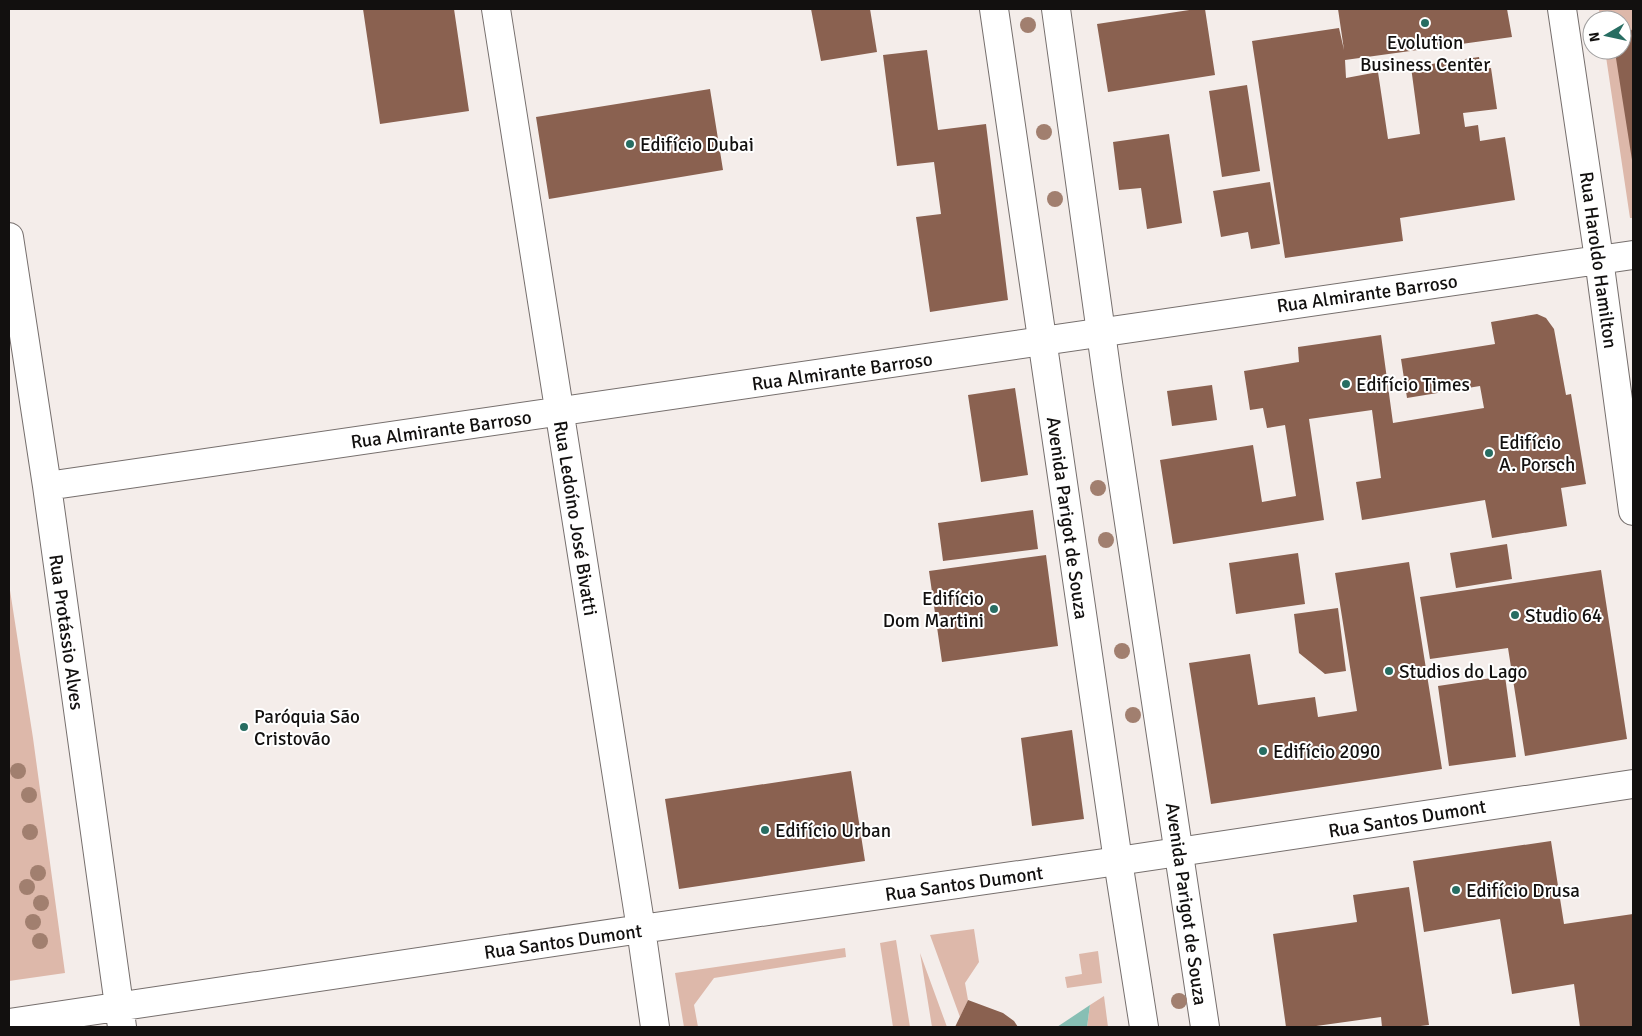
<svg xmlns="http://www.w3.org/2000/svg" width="1642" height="1036" font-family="Signika,sans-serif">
	<rect width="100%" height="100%" fill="#f4edea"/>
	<!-- green -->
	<path fill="#ddb8aa" d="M 1599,9 L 1633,9 L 1633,218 L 1630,218 L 1605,50 L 1622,50 L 1622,20 L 1600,20 Z
		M 9,584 L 33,738 L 65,973 L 9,981 Z
		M 974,929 L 979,962 L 965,983 L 968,1000 L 960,1017 L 930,935 Z
		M 896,940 L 910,1027 L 893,1027 L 880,943 Z
		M 845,948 L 846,957 L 714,978 L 694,1005 L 698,1027 L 684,1027 L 675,973 Z
		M 1098,951 L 1102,983 L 1067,988 L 1065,977 L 1082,974 L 1079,954 Z
		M 920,953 L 947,1027 L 932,1027 Z
		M 1104,996 L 1108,1027 L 1087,1027 L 1090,1005 Z"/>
	<!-- water -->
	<path fill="#87bfb4" d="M 1090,1005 L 1087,1027 L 1057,1027 Z"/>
	<!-- building -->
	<path fill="#8a6150" d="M 363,9 L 454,9 L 469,111 L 380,124 Z
		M 811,9 L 870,9 L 877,52 L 821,61 Z
		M 1196,9 L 1205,9 L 1215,75 L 1108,92 L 1097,24 Z
		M 1338,9 L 1507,9 L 1512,37 L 1345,60 L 1346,78 L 1378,72 L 1388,139 L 1420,134 L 1411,67 L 1479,57 L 1481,69 L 1491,68 L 1497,109 L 1463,113 L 1465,127 L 1478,125 L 1480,141 L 1505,137 L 1515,200 L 1400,218 L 1403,241 L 1285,258 L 1252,41 L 1339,28 L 1344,50 Z
		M 1633,28 L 1633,159 L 1632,160 L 1615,52 L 1617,50 L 1622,50 L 1622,43 Z
		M 927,50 L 938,130 L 986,124 L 1008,300 L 930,312 L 916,217 L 941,214 L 934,162 L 897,166 L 883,55 Z
		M 1247,85 L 1260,171 L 1222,177 L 1209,91 Z
		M 710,89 L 723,170 L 549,199 L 536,117 Z
		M 1169,134 L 1182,223 L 1147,229 L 1141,188 L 1119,190 L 1113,142 Z
		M 1270,182 L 1280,244 L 1251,249 L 1248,232 L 1221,237 L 1213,191 Z
		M 1537,314 L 1546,318 L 1554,329 L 1566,395 L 1571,394 L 1586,484 L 1561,488 L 1567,526 L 1492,538 L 1485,500 L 1362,520 L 1356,482 L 1381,478 L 1372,410 L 1309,419 L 1324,520 L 1173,544 L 1160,460 L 1253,445 L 1262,502 L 1296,496 L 1285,425 L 1267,428 L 1263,408 L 1250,410 L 1244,371 L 1299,362 L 1298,347 L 1381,335 L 1393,423 L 1484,408 L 1480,386 L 1407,398 L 1401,359 L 1495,344 L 1491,322 Z
		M 1212,385 L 1217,420 L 1172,426 L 1167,391 Z
		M 1015,388 L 1028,475 L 981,482 L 968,395 Z
		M 1033,510 L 1038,549 L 943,561 L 938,523 Z
		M 1507,544 L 1512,579 L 1456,588 L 1450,553 Z
		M 1298,553 L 1305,604 L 1236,614 L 1229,563 Z
		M 1046,555 L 1058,646 L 942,662 L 929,571 Z
		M 1409,562 L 1442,769 L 1211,804 L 1189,663 L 1250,654 L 1258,705 L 1315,697 L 1318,717 L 1357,711 L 1335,573 Z
		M 1601,570 L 1627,739 L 1525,756 L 1508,648 L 1430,659 L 1420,597 Z
		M 1338,608 L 1346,671 L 1325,674 L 1299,653 L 1294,614 Z
		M 1505,676 L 1516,757 L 1449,766 L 1438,686 Z
		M 1072,730 L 1084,819 L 1032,826 L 1021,738 Z
		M 851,771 L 865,861 L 679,889 L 665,799 Z
		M 1551,841 L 1564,924 L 1633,914 L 1633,1027 L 1580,1027 L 1574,984 L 1512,994 L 1500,919 L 1424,932 L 1413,861 Z
		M 1409,887 L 1429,1025 L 1412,1027 L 1382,1027 L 1381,1017 L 1309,1027 L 1286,1027 L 1273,934 L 1357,922 L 1353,895 Z
		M 968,1000 L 1003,1013 L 1014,1021 L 1018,1027 L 955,1027 Z"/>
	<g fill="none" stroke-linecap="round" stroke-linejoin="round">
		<defs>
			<path id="minor" d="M 496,9 L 641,929 L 655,1027
				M 1562,9 L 1599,259 L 1633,511
				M 9,237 L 47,486 L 122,1027
				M 47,486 L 1633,255
				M 9,1023 L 641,929 L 1118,861 L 1633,784"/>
			<path id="major" d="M 994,9 L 1118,861 L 1144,1027
				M 1056,9 L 1108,383 L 1205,1027"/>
		</defs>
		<!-- minor casing -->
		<use href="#minor" stroke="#766f6d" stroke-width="30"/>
		<!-- major casing -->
		<use href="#major" stroke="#766f6d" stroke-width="30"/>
		<!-- minor -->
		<use href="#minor" stroke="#fff" stroke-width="28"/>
		<!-- major -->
		<use href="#major" stroke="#fff" stroke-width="28"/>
	</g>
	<!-- trees -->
	<g fill="#a17f6f">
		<circle cx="1028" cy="25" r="8"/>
		<circle cx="1044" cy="132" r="8"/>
		<circle cx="1055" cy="199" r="8"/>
		<circle cx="1098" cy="488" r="8"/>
		<circle cx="1106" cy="540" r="8"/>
		<circle cx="1122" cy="651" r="8"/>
		<circle cx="1133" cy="715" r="8"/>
		<circle cx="18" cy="771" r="8"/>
		<circle cx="29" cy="795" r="8"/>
		<circle cx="30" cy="832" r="8"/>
		<circle cx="38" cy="873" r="8"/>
		<circle cx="27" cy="887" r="8"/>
		<circle cx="41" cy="903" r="8"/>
		<circle cx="33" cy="922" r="8"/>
		<circle cx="40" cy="941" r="8"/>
		<circle cx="1179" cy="1001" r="8"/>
	</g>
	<!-- markers -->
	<g fill="#276d62" stroke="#fff" stroke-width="2">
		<circle cx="1425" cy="23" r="5"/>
		<circle cx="630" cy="144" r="5"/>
		<circle cx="1346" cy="384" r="5"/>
		<circle cx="1489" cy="453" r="5"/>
		<circle cx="994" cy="609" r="5"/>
		<circle cx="1515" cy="615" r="5"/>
		<circle cx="1389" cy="671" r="5"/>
		<circle cx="244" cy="727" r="5"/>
		<circle cx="1263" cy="751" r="5"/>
		<circle cx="765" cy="830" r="5"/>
		<circle cx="1456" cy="890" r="5"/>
	</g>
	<g text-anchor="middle" stroke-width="4" stroke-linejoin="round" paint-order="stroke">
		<!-- poi labels -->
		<g font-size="19" fill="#12100f" stroke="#fff" text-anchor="start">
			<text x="1425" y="49" text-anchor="middle">Evolution<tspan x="1425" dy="22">Business Center</tspan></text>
			<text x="640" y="151">Edifício Dubai</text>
			<text x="1356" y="391">Edifício Times</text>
			<text x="1499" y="449">Edifício<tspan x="1499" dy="22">A. Porsch</tspan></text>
			<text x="984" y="605" text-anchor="end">Edifício<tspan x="984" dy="22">Dom Martini</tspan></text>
			<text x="1525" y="622">Studio 64</text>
			<text x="1399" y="678">Studios do Lago</text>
			<text x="254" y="723">Paróquia São<tspan x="254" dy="22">Cristovão</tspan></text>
			<text x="1273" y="758">Edifício 2090</text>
			<text x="775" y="837">Edifício Urban</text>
			<text x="1466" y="897">Edifício Drusa</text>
		</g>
		<!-- street labels -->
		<g font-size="19" fill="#12100f" stroke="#fff">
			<text transform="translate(1599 260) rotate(82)" y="7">Rua Haroldo Hamilton</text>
			<text transform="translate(1367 293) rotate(-8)" y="7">Rua Almirante Barroso</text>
			<text transform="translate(842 371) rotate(-8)" y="7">Rua Almirante Barroso</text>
			<text transform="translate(441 429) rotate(-8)" y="7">Rua Almirante Barroso</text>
			<text transform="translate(576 518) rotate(81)" y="7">Rua Ledoíno José Bivatti</text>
			<text transform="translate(1068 518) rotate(82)" y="7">Avenida Parigot de Souza</text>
			<text transform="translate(67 632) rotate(82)" y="7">Rua Protássio Alves</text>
			<text transform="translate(1407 818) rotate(-9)" y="7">Rua Santos Dumont</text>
			<text transform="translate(964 883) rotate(-8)" y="7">Rua Santos Dumont</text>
			<text transform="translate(1187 904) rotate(82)" y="7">Avenida Parigot de Souza</text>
			<text transform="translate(563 941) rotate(-8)" y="7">Rua Santos Dumont</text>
		</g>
	</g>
	<!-- border -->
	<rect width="1642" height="1036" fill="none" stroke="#12100f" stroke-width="20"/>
	<!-- north arrow -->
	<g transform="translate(1607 35) rotate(261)"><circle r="24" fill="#ffffff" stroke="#a09f9f"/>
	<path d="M0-4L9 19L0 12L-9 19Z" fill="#276d62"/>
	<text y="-8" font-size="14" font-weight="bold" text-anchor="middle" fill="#12100f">N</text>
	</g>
</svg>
